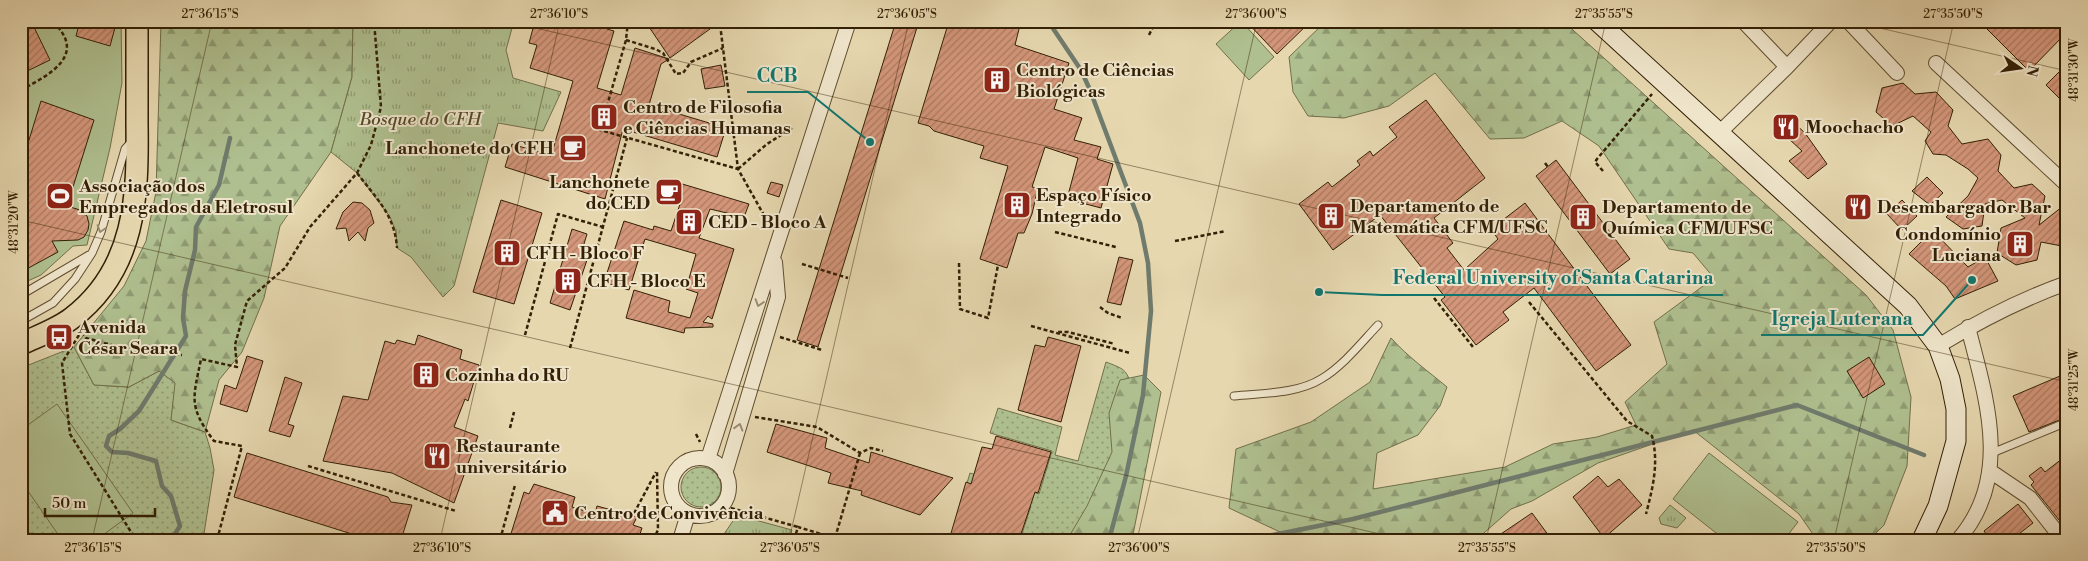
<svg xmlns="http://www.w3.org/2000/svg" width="2088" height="561" font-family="'Libre Bodoni',serif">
	<defs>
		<pattern id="grass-dots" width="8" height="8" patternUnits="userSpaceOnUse" patternTransform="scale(1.25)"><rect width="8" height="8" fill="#afbf8f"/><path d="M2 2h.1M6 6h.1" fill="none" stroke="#8f9b73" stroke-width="1.8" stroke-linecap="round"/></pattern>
		<pattern id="forest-firs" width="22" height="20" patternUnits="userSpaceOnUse" patternTransform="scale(1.25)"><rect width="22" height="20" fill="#afbf8f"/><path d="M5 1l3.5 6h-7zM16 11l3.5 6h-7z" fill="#8f9b73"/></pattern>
		<pattern id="park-tufts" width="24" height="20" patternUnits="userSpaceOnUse" patternTransform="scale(1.25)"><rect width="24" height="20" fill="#afbf8f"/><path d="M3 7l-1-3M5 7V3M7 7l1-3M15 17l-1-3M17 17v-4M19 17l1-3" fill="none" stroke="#8f9b73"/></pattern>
		<pattern id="building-hatch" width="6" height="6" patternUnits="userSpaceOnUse" patternTransform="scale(1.25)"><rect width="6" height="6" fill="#d4967a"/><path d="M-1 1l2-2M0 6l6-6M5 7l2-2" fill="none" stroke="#ad7a62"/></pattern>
	</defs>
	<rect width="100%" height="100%" fill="#e6d7af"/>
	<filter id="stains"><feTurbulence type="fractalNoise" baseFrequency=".004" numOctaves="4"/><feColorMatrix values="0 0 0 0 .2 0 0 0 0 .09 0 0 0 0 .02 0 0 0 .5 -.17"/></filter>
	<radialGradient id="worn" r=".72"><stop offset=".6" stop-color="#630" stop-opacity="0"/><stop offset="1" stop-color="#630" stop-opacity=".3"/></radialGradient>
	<!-- grass -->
	<path fill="url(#grass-dots)" stroke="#71704a" d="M 74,347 L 94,385 L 129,387 L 159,371 L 176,383 L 171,420 L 205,432 L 210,448 L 214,470 L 203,540 L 21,540 L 21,368 Z
		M 1106,362 C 1121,368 1126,368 1131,384 L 1102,540 L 1020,540 L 1031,506 L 967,483 L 970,473 L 1039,494 L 1052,451 L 990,433 L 998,408 L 1062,427 L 1055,455 L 1078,461 Z
		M681 487a20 20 0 1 1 40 0a20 20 0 1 1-40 0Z"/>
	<!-- forest -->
	<path fill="url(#forest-firs)" stroke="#71704a" d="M 161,21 L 353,21 L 352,77 L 331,152 L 280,226 L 264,298 L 242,352 L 219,380 L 205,432 L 171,420 L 175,383 L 159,371 L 129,387 L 94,385 L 74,347 L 124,286 L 146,241 L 156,192 Z
		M 1326,21 L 1563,21 L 1866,295 L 1893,330 L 1911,397 L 1907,466 L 1884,525 L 1869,540 L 1817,540 L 1799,514 L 1693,430 L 1598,463 L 1532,501 L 1511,509 L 1476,540 L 1297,540 L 1229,508 L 1236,449 L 1311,422 L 1370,382 L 1391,338 C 1408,357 1428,371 1447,387 L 1440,406 L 1418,435 L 1377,453 L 1373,489 L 1505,467 L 1553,444 L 1597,437 L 1636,425 L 1625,402 L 1667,364 L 1654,322 L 1714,278 L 1693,253 L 1669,249 L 1599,146 L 1562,121 L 1524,138 L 1490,139 L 1435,73 L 1389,106 L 1344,118 L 1308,116 L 1293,92 L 1289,57 Z
		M 1144,375 L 1161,392 L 1132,540 L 1067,540 L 1087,506 L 1112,452 L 1109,413 L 1120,380 Z"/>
	<!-- park -->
	<path fill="url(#park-tufts)" stroke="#71704a" d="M 353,21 L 514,21 L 506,50 L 513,78 L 561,92 L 543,131 L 498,123 L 454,286 L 443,297 L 411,257 L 397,248 L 396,232 L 390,217 L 357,173 L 331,152 L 352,77 Z
		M 1670,505 L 1686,518 L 1677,528 L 1661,524 L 1659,518 Z
		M 737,515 L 792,530 L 789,540 L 720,540 Z"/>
	<!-- garden -->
	<path fill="#afbf8f" stroke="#71704a" d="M 21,21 L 121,21 L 122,83 L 110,148 L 87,245 L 73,246 L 41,275 L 21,284 Z
		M 1241,21 L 1274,57 L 1249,80 L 1216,44 Z
		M 57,404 L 133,513 L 96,540 L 62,540 L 21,481 L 21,430 Z
		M 1709,453 L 1798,522 L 1784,540 L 1725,540 L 1673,499 Z"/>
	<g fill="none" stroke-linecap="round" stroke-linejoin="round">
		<!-- stream -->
		<path stroke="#6f7b6d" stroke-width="4.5" d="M 1048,21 L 1081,70 L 1090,90 L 1140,223 L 1148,263 L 1151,311 L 1143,395 L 1126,476 L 1109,540
			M 174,540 L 173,537 L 180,526 L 171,496 L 162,486 L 156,461 L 128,453 L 112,452 L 106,446 L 109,436 L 120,429 L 139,411 L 186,336 L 183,318 L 185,291 L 195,250 L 196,227 L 219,185 L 230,138
			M 1248,540 L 1353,519 L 1797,405 L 1924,455"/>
	</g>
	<!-- building -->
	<path fill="url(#building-hatch)" stroke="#332005" d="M 21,21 L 31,21 L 50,60 L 21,74 Z
		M 80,21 L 107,21 L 116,24 L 110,46 L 76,36 Z
		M 535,21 L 609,21 L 607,29 L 614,31 L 597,88 L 621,95 L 635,48 L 669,59 L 661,64 L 649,105 L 726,128 L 717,157 L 623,129 L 605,199 L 505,167 L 512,144 L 551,156 L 573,81 L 530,68 L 537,45 L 529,43 Z
		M 645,21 L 721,21 L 670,58 Z
		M 896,21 L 919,21 L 818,347 L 797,340 Z
		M 949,21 L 1021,21 L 1015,45 L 1069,63 L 1054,109 L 1082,118 L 1074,140 L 1101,147 L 1097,159 L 1113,164 L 1101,208 L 1067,199 L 1078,158 L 1045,147 L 1032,187 L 1038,188 L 1032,214 L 1024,233 L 1018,233 L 1007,268 L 980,259 L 1008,166 L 980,158 L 984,146 L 934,131 L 929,126 L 918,123 Z
		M 1246,21 L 1311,21 L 1277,54 Z
		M 1979,21 L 2067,21 L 2067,32 L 2029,71 Z
		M 2067,64 L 2067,106 L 2046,85 Z
		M 721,65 L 725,86 L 705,89 L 701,69 Z
		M 1903,83 L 1915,94 L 1936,92 L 1953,110 L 1948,126 L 1962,144 L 1988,139 L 2001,155 L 1998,171 L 2014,188 L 2032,184 L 2045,196 L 2039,225 L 2067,203 L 2067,247 L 2041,242 L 2037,260 L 2016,265 L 1997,253 L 2001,228 L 2025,218 L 2002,200 L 1985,204 L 1982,226 L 1963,229 L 1946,217 L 1968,196 L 1978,178 L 1968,169 L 1946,155 L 1933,154 L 1925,141 L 1931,132 L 1913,116 L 1892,126 L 1876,112 L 1882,88 Z
		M 1426,100 L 1485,178 L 1434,218 L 1453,243 L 1447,248 L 1464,270 L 1498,239 L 1491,229 L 1525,203 L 1631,345 L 1596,371 L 1534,288 L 1503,312 L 1509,320 L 1476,345 L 1441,300 L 1445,297 L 1380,215 L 1333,250 L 1299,204 L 1328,182 L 1332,187 L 1360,165 L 1357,161 L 1370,151 L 1373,156 L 1397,137 L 1389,127 Z
		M 41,101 L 94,120 L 67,206 L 80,210 L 87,216 L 89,224 L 88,230 L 84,237 L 78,240 L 52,241 L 58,252 L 21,272 L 21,166 Z
		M 1784,114 L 1805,133 L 1827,164 L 1808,179 L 1789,161 L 1802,151 L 1774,125 Z
		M 1556,160 L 1630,259 L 1610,274 L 1536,176 Z
		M 1927,177 L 1943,193 L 1930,205 L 1912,191 Z
		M 669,180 L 749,204 L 744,217 L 710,209 L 699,238 L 734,249 L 712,319 L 708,316 L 703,322 L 713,324 L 713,327 L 685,328 L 684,333 L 626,318 L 634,290 L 670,301 L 668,312 L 690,318 L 698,293 L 686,289 L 696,254 L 645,239 L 629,290 L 604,282 L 624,221 L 653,230 L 654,226 L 671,231 L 681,201 L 665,196 Z
		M 771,182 L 783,185 L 779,197 L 767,193 Z
		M 501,200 L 542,213 L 514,304 L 473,292 Z
		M 1902,200 L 1917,216 L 1902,230 L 1887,214 Z
		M 353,202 L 362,203 L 370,210 L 374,223 L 368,228 L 365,241 L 358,232 L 349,241 L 346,228 L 336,229 L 343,212 Z
		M 572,229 L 587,234 L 580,257 L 587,260 L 570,310 L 550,303 Z
		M 1930,233 L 1935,233 L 1968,267 L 1985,257 L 1998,281 L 1955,299 L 1946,286 L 1909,254 Z
		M 1119,257 L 1133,260 L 1121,305 L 1107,302 Z
		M 418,335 L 462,350 L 460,359 L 479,365 L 468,401 L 465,399 L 454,427 L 478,436 L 454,503 L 392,473 L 323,461 L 343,396 L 368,400 L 385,341 L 395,344 L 397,340 L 415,345 Z
		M 1048,337 L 1081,346 L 1061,422 L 1018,410 L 1035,345 L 1045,347 Z
		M 247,356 L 263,361 L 247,412 L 220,404 L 225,385 L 236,389 Z
		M 1869,357 L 1885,384 L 1863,398 L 1847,371 Z
		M 2067,373 L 2067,417 L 2029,432 L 2013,396 Z
		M 285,377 L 302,383 L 288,424 L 294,426 L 290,437 L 269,431 Z
		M 776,424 L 827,438 L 825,448 L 869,463 L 871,452 L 953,478 L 920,515 L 861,495 L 862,491 L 828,483 L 831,473 L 767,452 Z
		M 996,436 L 1051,452 L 1038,493 L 1035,492 L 1019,540 L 949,540 L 966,482 L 971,484 L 982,447 L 992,449 Z
		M 247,453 L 388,497 L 391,502 L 412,505 L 401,540 L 371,540 L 234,497 Z
		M 2067,455 L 2067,513 L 2059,520 L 2031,485 L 2034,482 L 2029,476 L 2041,467 L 2045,472 Z
		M 1598,476 L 1608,487 L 1619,479 L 1642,505 L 1604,538 L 1573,497 Z
		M 534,484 L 575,497 L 572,507 L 595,514 L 597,506 L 637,517 L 633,525 L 642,528 L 638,540 L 509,540 L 524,492 L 529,494 Z
		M 2018,504 L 2033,523 L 2011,540 L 1990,540 L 1984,531 Z
		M 1532,513 L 1552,540 L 1492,540 Z"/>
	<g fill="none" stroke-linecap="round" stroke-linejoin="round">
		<defs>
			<path id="lane" d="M 21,295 L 89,255
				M 21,321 L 53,303 L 75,279 L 92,253 L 101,232 L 125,149 L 131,142
				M 1234,396 C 1261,393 1297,394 1321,379 C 1343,366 1361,343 1378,325
				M 1992,453 L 2067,422"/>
			<path id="street" d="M 1743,21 L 1787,67
				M 1848,21 L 1897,73
				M 1936,63 L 2067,185
				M 1718,134 L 1787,67 L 1831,21
				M 1938,346 C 1979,321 2022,299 2067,283
				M671 487a29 29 0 1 1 58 0a29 29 0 1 1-58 0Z
				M 708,459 L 849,21
				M 1990,471 L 2030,498 L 2063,540
				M 725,474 L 778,297 L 775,262
				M 680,540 L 688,514
				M 1958,540 C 2013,477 1986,398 1968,327"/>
			<path id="secondary" d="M 1597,21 L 1908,306 L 1938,346 L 1950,379 L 1956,409 L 1956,441 L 1938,506 L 1922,540"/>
			<path id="primary" d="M 21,344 C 38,336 58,329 72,318 C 136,269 138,196 137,124 C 137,90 137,55 137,21"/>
		</defs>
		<!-- lane casing -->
		<use href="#lane" stroke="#604e30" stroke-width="9"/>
		<!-- street casing -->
		<use href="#street" stroke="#604e30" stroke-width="16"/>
		<!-- secondary casing -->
		<use href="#secondary" stroke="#332005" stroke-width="21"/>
		<!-- primary casing -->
		<use href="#primary" stroke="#332005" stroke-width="24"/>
		<!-- path -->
		<path stroke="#332005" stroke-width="2.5" stroke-dasharray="4 2.5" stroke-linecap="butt" d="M 628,21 L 626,40 L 600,130 L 738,169
			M 725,21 L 720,24 L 738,169 L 765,217
			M 1120,21 L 1123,25 L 1128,21
			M 1149,35 L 1156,21
			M 626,40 L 655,49 L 663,53 L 676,74 L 683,73 L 691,62 L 723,48
			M 21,90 C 49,75 89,55 52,21
			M 1545,163 L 1548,167
			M 738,169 L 767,144 L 792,128
			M 1603,171 L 1595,162 L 1597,159 L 1652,94
			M 357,173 C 376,198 395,215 397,248
			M 1055,232 L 1116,247
			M 1175,241 L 1226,231
			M 959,263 L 960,309 L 988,318 L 998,265
			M 802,264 L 848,278
			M 1434,298 L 1473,347
			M 1529,302 L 1627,421 L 1652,436 C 1659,463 1653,487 1646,514
			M 1100,307 L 1108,313 L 1122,318
			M 1031,326 L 1130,353
			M 82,332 L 86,338 L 123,348 L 182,355
			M 1058,332 L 1068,332 L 1115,344
			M 79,335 L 62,363 L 70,434 L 136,540
			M 525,335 L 558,214 L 603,227
			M 780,337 L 822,350
			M 570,348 L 627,138
			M 755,417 L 817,427 L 860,453 L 871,448 L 883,451
			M 510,428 L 514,412
			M 696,434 L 700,442
			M 308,466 L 456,511
			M 731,508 L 798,527
			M 631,519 L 656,472
			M 835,538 L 860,453
			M 1148,539 L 1149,540
			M 217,540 L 242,446 L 214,441 C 188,406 193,399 201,359 L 237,367 L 235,345 L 247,301 L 285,268 L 310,227 L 357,173 L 371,145 L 381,107 L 374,21
			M 500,540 L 515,485
			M 653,540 L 658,530 L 657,471
			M 794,540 L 798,527 L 841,540"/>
		<!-- lane -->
		<use href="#lane" stroke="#efe5cb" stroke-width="7"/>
		<!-- street -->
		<use href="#street" stroke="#efe5cb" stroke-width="14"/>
		<!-- secondary -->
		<use href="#secondary" stroke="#efe5cb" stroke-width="19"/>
		<!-- primary -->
		<use href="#primary" stroke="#e6d7af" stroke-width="21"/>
	</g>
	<!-- one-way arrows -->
	<defs><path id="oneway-chevron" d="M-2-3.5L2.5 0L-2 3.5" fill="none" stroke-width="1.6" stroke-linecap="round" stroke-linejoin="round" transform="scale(1.25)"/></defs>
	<g stroke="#9a8c72">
		<use href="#oneway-chevron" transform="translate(101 229) rotate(108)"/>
		<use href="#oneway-chevron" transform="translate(759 303) rotate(108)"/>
		<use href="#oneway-chevron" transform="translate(739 427) rotate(-73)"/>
	</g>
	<!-- ticks -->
	<path fill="none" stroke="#332005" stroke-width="1" stroke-opacity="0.45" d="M 505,21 L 2067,382M 1849,21 L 2067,71M 21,220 L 1406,540M 21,531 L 61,540M 92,540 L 212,21M 440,540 L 560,21M 789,540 L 909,21M 1137,540 L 1257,21M 1486,540 L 1606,21M 1834,540 L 1954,21"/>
	<!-- icons -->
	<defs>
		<symbol id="building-square" viewBox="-11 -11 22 22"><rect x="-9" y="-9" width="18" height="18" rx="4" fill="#8f2418" stroke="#efe5cb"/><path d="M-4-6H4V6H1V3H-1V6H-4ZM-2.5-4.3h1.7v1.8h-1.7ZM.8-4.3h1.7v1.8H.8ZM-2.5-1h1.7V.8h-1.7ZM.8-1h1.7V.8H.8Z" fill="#fff"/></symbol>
		<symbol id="restaurant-square" viewBox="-11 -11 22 22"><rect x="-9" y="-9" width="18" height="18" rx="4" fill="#8f2418" stroke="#efe5cb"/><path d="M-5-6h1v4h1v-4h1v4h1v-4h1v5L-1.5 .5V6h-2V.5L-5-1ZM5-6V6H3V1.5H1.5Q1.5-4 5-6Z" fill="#fff"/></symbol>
		<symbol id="cafe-square" viewBox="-11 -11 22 22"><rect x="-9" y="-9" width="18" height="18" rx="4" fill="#8f2418" stroke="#efe5cb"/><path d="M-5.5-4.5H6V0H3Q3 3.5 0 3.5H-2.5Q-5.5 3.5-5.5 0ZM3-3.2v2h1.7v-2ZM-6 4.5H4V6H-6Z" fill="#fff"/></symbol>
		<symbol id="stadium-square" viewBox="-11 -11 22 22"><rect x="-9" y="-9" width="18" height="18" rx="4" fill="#8f2418" stroke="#efe5cb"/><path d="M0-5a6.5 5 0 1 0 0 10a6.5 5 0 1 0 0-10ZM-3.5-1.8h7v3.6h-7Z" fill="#fff"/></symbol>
		<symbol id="bus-square" viewBox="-11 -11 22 22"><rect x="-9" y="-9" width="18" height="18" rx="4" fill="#8f2418" stroke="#efe5cb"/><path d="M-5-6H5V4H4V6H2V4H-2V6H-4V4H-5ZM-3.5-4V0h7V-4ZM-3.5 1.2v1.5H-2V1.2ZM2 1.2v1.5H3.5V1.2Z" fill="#fff"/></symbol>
		<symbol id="civic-square" viewBox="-11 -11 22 22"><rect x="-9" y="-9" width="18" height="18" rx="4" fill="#8f2418" stroke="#efe5cb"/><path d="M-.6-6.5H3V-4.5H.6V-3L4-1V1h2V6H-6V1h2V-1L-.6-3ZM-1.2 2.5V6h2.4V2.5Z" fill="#fff"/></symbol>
	</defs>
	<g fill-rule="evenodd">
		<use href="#building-square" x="981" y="64" width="32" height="32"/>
		<use href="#building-square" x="588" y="101" width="32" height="32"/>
		<use href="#restaurant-square" x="1770" y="111" width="32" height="32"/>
		<use href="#cafe-square" x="557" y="132" width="32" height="32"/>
		<use href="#cafe-square" x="653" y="176" width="32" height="32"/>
		<use href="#stadium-square" x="44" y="180" width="32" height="32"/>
		<use href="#building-square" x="1001" y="189" width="32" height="32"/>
		<use href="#restaurant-square" x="1842" y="191" width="32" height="32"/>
		<use href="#building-square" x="1315" y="200" width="32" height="32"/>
		<use href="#building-square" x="1567" y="201" width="32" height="32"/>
		<use href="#building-square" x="673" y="206" width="32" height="32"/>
		<use href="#building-square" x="2004" y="228" width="32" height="32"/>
		<use href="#building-square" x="491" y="237" width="32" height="32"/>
		<use href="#building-square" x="552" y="265" width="32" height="32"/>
		<use href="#bus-square" x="43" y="321" width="32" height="32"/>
		<use href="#building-square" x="410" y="359" width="32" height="32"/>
		<use href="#restaurant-square" x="421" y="440" width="32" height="32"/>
		<use href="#civic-square" x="539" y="497" width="32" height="32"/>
	</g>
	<g text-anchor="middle" stroke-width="4" stroke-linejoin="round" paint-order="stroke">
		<!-- poi labels -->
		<g font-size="18" font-weight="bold" fill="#332005" stroke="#efe5cb" text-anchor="start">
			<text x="1016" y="76">Centro de Ciências<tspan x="1016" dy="21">Biológicas</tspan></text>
			<text x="623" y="113">Centro de Filosofia<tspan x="623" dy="21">e Ciências Humanas</tspan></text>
			<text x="1805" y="133">Moochacho</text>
			<text x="554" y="154" text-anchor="end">Lanchonete do CFH</text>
			<text x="650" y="188" text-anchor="end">Lanchonete<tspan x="650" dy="21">do CED</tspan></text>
			<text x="79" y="192">Associação dos<tspan x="79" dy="21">Empregados da Eletrosul</tspan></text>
			<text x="1036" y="201">Espaço Físico<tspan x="1036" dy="21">Integrado</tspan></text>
			<text x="1350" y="212">Departamento de<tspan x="1350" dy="21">Matemática CFM/UFSC</tspan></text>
			<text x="1602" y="213">Departamento de<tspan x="1602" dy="21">Química CFM/UFSC</tspan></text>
			<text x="1877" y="213">Desembargador Bar</text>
			<text x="708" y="228">CED - Bloco A</text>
			<text x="2001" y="240" text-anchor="end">Condomínio<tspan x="2001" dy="21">Luciana</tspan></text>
			<text x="526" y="259">CFH - Bloco F</text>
			<text x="587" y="287">CFH - Bloco E</text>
			<text x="78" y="333">Avenida<tspan x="78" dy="21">César Seara</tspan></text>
			<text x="445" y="381">Cozinha do RU</text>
			<text x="456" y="452">Restaurante<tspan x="456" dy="21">universitário</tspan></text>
			<text x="574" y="519">Centro de Convivência</text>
		</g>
		<!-- park labels -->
		<g font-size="18" font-style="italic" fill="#524828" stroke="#efe5cb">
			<text x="420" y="125">Bosque do CFH</text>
		</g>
	</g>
	<!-- callouts -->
	<path fill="none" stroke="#0f766e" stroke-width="2" d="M870 142L808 92H747M1319 292L1382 295H1723M1972 280L1923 335H1761"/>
	<g fill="#0f766e" stroke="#efe5cb" stroke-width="2">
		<circle cx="870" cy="142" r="5"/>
		<circle cx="1319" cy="292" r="5"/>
		<circle cx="1972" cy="280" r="5"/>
	</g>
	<g font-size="19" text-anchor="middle" font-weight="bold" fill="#0f766e" stroke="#efe5cb" stroke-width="4" stroke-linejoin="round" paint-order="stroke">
		<text x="777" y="82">CCB</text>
		<text x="1553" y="284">Federal University of Santa Catarina</text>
		<text x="1842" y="325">Igreja Luterana</text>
	</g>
	<!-- margin -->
	<rect width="2088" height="561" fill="none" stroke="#e6d7af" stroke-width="55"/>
	<!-- north arrow -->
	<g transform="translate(2020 68) rotate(103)" stroke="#efe5cb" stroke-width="4" paint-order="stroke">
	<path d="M0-4L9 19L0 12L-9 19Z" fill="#332005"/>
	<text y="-8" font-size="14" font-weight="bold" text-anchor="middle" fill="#332005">N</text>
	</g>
	<!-- scale -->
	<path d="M45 508v8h110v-8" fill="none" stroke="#332005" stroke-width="2.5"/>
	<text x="52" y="508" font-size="15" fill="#332005" stroke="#efe5cb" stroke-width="4" paint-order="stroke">50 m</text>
	<rect x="28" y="28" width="2032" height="506" fill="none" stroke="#332005" stroke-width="2"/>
	<g font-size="12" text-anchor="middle" fill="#332005">
		<text x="210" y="18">27°36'15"S</text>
		<text x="559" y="18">27°36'10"S</text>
		<text x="907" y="18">27°36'05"S</text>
		<text x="1256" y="18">27°36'00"S</text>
		<text x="1604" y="18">27°35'55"S</text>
		<text x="1953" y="18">27°35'50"S</text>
		<text transform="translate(2074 70) rotate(-90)" y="4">48°31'30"W</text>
		<text transform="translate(14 222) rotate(-90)" y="4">48°31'20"W</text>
		<text transform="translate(2074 380) rotate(-90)" y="4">48°31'25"W</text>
		<text x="93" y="552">27°36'15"S</text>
		<text x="442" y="552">27°36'10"S</text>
		<text x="790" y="552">27°36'05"S</text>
		<text x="1139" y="552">27°36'00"S</text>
		<text x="1487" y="552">27°35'55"S</text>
		<text x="1836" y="552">27°35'50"S</text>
	</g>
	<rect width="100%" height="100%" filter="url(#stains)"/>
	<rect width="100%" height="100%" fill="url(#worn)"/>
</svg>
